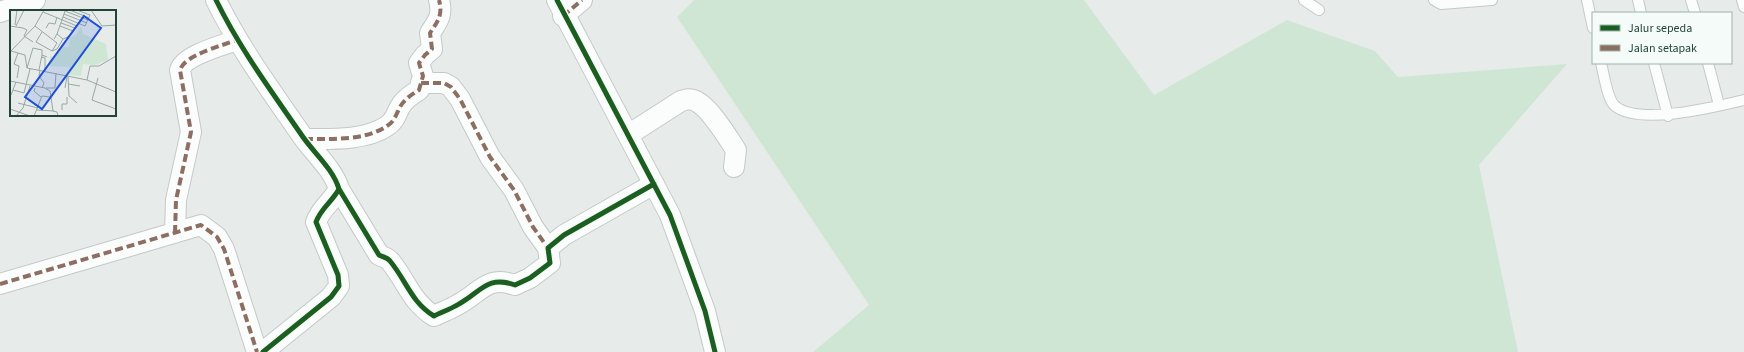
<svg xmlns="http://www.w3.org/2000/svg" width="1744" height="352" font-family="'Source Sans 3',sans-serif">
	<rect width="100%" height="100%" fill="#e7ecea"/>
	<!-- green -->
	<path fill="#cfe6d5" d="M 694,0 L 1084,0 L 1154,95 L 1287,20 L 1375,51 L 1398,77 L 1567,64 L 1479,165 L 1518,352 L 813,352 L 869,305 L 677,17 Z"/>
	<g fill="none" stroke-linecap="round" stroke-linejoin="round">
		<defs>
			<path id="service" d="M 1304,0 L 1319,10
				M 1434,0 L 1441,4 L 1492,0
				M 1587,0 L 1593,28
				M 1638,0 L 1641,13
				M 1691,0 L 1695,13
				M 1742,0 L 1744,7
				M 1601,63 C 1604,74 1607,99 1615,106 C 1639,126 1715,107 1744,100
				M 1654,63 L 1668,116
				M 1708,63 L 1719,105"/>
			<path id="minor" d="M 216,0 C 240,49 272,92 303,137 C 315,154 333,169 339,189 C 332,202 321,208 316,222 L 338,275 L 339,286 L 331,297 L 263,352
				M 557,0 L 670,215 L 705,311 L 715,352
				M 0,12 L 35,0
				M 563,16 L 582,0
				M 421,83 L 444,83 L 451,87 L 460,99 L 490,157 L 514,190 L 533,227 L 548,248
				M 628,135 L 681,101 C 685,100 689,98 693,100 C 708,104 728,138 736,150 L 734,167
				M 305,139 C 330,139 365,141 387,126 C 394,122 396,115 399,109 C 403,100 411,95 419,90 L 423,76 L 419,63 L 425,55 L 432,49 L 430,33 C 438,21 443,15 439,0
				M 339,189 L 379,255 C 383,257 388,258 390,261 C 406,280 411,302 434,316 C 442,312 451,309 459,304 C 481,292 487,275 515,285 L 530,278 L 550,263 L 548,248 L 564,235 L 654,184
				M 175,233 L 176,200 L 191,132 L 180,70 C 184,55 224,45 237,40
				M 0,284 L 201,225 L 217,237 L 224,249 L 257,352"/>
		</defs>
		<!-- service casing -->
		<use href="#service" stroke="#c4c9c7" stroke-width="12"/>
		<!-- minor casing -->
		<use href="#minor" stroke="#c4c9c7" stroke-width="22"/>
		<!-- service -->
		<use href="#service" stroke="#fbfcfc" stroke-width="10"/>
		<!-- minor -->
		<use href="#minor" stroke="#fbfcfc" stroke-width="20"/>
		<!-- quiet -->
		<path stroke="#8d6e63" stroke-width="4" stroke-dasharray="8 4" stroke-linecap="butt" d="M 563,16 L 582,0
			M 421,83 L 444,83 L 451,87 L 460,99 L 490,157 L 514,190 L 533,227 L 548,248
			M 305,139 C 330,139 365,141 387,126 C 394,122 396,115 399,109 C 403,100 411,95 419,90 L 423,76 L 419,63 L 425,55 L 432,49 L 430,33 C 438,21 443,15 439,0
			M 175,233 L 176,200 L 191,132 L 180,70 C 184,55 224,45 237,40
			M 0,284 L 201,225 L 217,237 L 224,249 L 257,352"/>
		<defs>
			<path id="cycleway" d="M 216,0 C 240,49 272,92 303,137 C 315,154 333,169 339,189 C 332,202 321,208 316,222 L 338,275 L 339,286 L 331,297 L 263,352
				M 557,0 L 670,215 L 705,311 L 715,352
				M 339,189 L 379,255 C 383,257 388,258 390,261 C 406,280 411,302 434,316 C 442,312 451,309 459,304 C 481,292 487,275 515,285 L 530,278 L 550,263 L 548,248 L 564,235 L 654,184"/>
		</defs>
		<!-- cycleway casing -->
		<use href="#cycleway" stroke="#f5fbf8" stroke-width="8"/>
		<!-- cycleway -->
		<use href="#cycleway" stroke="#1b5e20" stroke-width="5"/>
	</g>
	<!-- overview -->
	<g transform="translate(10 10)">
		<rect width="106" height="106" fill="#e7ecea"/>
		<path d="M 71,16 L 73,24 L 96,34 L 98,50 L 84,55 L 73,54 L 71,66 L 59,65 L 59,57 L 39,56 L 40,46 L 43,47 L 52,37 L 59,37 L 60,28 L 66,25 Z" fill="#cfe6d5"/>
		<path fill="none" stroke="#98a8a3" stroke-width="1" d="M 60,0 L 79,8M 81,0 L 92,16 L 106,15M 55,1 L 78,10M 33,2 L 67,16M 54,4 L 77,13M 53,7 L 75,16 L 80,5 L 67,0M 51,13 L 65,18M 5,15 L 7,0M 0,16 L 13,18M 6,16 L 14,0M 25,16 L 47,33 L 42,41 L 47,39 L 53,29M 50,16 L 63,21 L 67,16M 13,18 L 17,20 L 14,26 L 23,32M 36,18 L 39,13 L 45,14 L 47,7M 32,22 L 26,32 L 42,41M 47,24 L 55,1M 44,29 L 47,24 L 53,29 L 60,26M 1,41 L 15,45 L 17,58M 0,42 L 25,16 L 34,0M 31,47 L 35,48 L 35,61M 17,58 L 77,70 L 106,82M 17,58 L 23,38 L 32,40 L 32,45M 29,60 L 32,45 L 37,47M 30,60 L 29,66 L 34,73 L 32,78M 58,66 L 59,86 L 67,93M 7,68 L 9,56 L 4,54 L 8,43M 88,68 L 82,90 L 106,99M 77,70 L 80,56 L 89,56 L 106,46M 0,71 L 35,78 L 40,81 L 43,101 L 47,102 L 48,106M 58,74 L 70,76M 25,78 L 24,81 L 31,87M 36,78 L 45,78 L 46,63M 55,78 L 57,66M 3,80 L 14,83 L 20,59M 1,85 L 6,72M 8,93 L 28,98M 0,99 L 20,106M 27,100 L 44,101M 52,100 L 52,94 L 57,94 L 57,87M 6,106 L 13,98 L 20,76M 24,106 L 32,86 L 40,87"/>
		<path fill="#1d4ed8" fill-opacity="0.15" stroke="#1d4ed8" stroke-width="2" d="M 74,6 L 91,18 L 32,99 L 15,87 Z"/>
		<rect width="106" height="106" fill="none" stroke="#214339" stroke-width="2"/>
	</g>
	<!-- legend -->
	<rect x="1592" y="12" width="140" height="52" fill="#f5fbf8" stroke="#a0b1ac"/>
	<rect x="1600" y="25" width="20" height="6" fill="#1b5e20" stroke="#a0b1ac"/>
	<text x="1628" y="32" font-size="12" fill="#214339">Jalur sepeda</text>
	<rect x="1600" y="45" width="20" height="6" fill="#8d6e63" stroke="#a0b1ac"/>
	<text x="1628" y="52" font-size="12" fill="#214339">Jalan setapak</text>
</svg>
